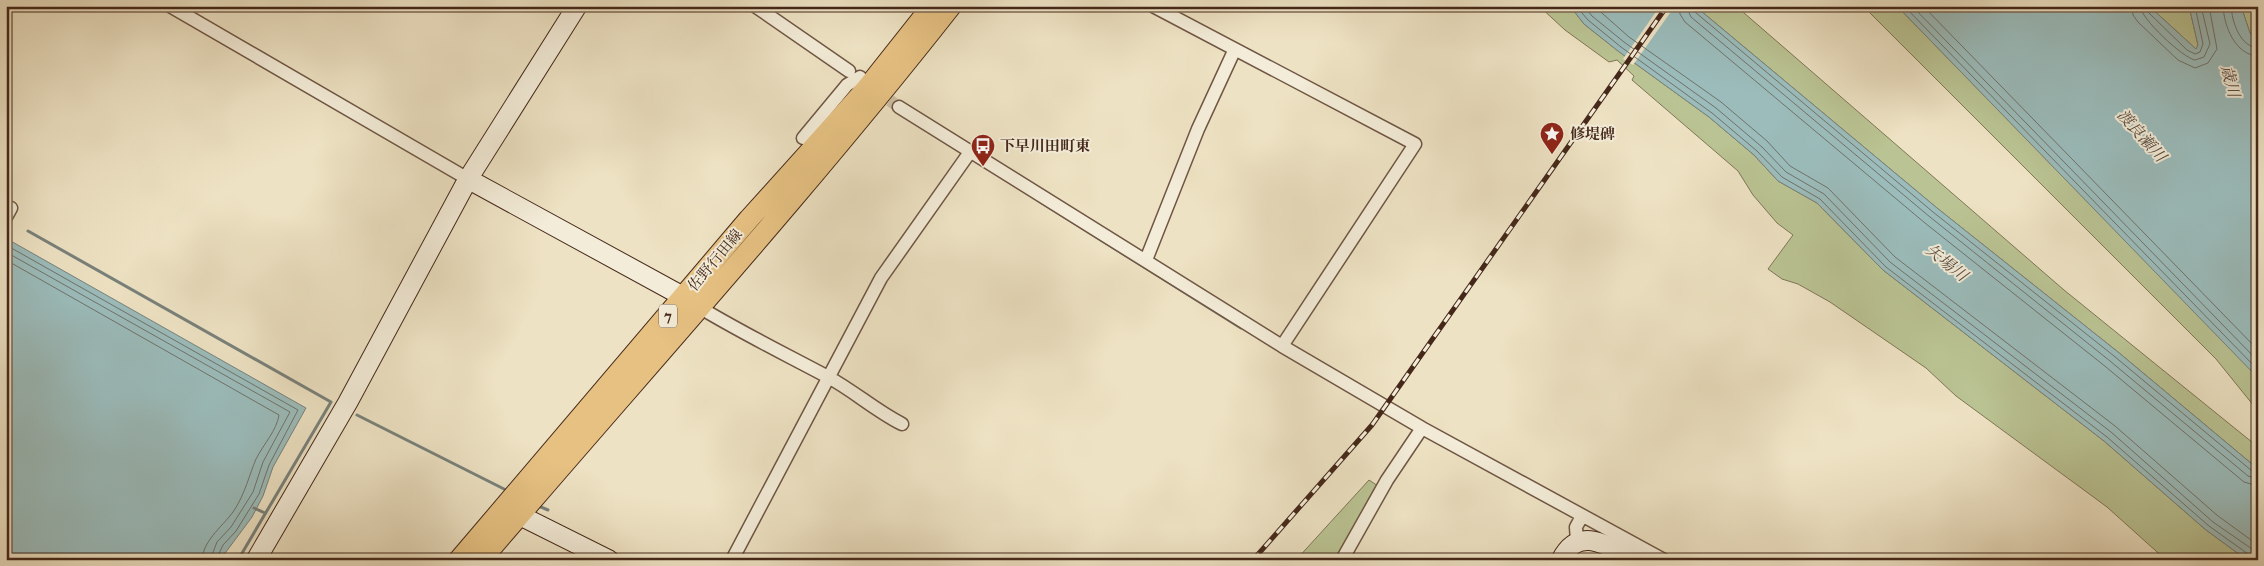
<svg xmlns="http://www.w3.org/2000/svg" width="2264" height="566" font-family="'IM FELL Great Primer','Noto Serif JP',serif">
	<rect width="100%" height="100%" fill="#ede2c3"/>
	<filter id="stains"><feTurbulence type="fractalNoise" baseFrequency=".004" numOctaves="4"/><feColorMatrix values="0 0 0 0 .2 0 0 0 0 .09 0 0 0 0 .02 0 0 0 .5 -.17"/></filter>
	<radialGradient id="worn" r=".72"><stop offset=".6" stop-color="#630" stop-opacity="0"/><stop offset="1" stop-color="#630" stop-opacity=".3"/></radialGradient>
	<!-- green -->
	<path fill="#bac393" stroke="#807656" d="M 1539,6 L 1570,6 L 1584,24 L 1618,51 L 1709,117 L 1754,155 L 1778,181 L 1817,203 L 1883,270 L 2104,441 L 2206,530 L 2247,560 L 2166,560 L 2107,507 L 1956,396 L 1926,368 L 1830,302 L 1798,284 L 1782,279 L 1768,269 L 1793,235 L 1777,223 L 1753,195 L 1738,171 L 1632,80 L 1634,76 L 1617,60 L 1609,62 L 1565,30 Z
		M 1695,6 L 1736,6 L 2064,290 L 2258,447 L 2258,469 L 2118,352 L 1937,208 Z
		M 1863,6 L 1897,6 L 2254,373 L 2258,378 L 2258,411 L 2216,359 Z
		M 2149,6 L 2189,6 L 2198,45 L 2196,49 Z
		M 2241,6 L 2258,6 L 2258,38 L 2250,33 Z
		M 1369,480 L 1378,486 L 1337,560 L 1296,560 Z"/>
	<!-- water -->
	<path fill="#9bbcbb" stroke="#79817b" d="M 1570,6 L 1695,6 L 1937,208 L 2118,352 L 2258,469 L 2258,560 L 2247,560 L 2206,530 L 2104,441 L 1883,270 L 1817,203 L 1778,181 L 1754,155 L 1709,117 L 1618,51 L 1584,24 Z
		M 1897,6 L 2149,6 L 2196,49 L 2198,45 L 2189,6 L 2241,6 L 2250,33 L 2258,38 L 2258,378 Z
		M 9,240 L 306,408 L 273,467 L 263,496 L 252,517 L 220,560 L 6,560 L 6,244 Z"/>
	<!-- pier -->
	<path fill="#ede2c3" d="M 1660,6 L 1675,6 L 1633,65 L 1623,59 Z"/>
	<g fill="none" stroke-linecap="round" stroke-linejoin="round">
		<!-- shore -->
		<path stroke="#70726a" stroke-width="1" d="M 1576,6 L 1588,20 L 1621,47 L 1712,113 L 1757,151 L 1782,177 L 1820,199 L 1886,267 L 2107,437 L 2209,526 L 2248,554 L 2249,560
			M 1584,6 L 1592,16 L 1624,42 L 1716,108 L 1762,147 L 1786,172 L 1824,194 L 1890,262 L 2111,432 L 2213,522 L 2252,549 L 2256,560
			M 1594,6 L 1629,37 L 1721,102 L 1767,141 L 1790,166 L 1828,188 L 1895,257 L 2115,426 L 2218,516 L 2258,545
			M 1679,6 L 1680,14 L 1685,22 L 1925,223 L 2106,367 L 2244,482 L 2258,486
			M 1686,6 L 1691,17 L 1930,217 L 2110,361 L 2248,476 L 2258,479
			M 1692,6 L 1695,12 L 1933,212 L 2114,356 L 2252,471 L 2258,472
			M 1904,6 L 2258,370
			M 1912,6 L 2258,361
			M 1923,6 L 2258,350
			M 2132,6 L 2133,15 L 2138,22 L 2178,60 L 2195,68 L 2208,63 L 2217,49 L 2209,6
			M 2140,6 C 2140,18 2183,58 2195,60 L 2204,57 L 2210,44 L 2201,6
			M 2146,6 L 2148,12 L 2187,50 L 2195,54 L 2200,52 L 2203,44 L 2195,6
			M 2223,6 C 2224,26 2235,55 2258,56
			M 2231,6 C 2232,22 2240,47 2258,48
			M 6,245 L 298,410 L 269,465 L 259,494 L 236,531 L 223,545 L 216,560
			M 6,252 L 290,412 L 263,462 L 253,492 L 231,527 L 217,542 L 210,560
			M 6,260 L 279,415 C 277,430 263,445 256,459 C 249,476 245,493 235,509 C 225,525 203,539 202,560"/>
		<!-- stream -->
		<path stroke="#79817b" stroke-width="3" d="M 1039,201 L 1241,328
			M 28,231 L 331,402 L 238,560
			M 357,415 L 508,491
			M 536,505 L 548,510
			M 254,508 L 265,513"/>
		<!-- street-tunnel -->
		<path stroke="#cbbda1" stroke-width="12" stroke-dasharray="12 6" stroke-linecap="butt" d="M 875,90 L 899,107"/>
		<defs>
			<path id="street" d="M 170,6 L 468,179
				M 755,6 L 849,71
				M 1153,6 L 1415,144 L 1282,346
				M 899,107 L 1282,346 L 1422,428 L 1664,560
				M 803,138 L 847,85 L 860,77 L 861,83 L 867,88
				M 6,217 L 11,208
				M 1146,260 L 1198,129 L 1234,51
				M 694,304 C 738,331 783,353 828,377 C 854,391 876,411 902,424
				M 1577,541 L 1576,527 L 1582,516
				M 732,560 L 881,278 L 970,152
				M 1342,560 L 1387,480 L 1422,428"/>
			<path id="secondary" d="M 468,179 L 684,297
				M 519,515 L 609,560
				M 256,560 L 348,402 L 468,179 L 577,6
				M 1561,560 C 1579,524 1608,546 1634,560"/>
			<path id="primary" d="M 459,560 L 749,219 L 867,88 L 932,6
				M 481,560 C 638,376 801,197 951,6"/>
		</defs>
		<!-- street casing -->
		<use href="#street" stroke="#6f5644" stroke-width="15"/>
		<!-- secondary casing -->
		<use href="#secondary" stroke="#45281a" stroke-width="21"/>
		<!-- primary casing -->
		<use href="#primary" stroke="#45281a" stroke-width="22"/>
		<!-- street -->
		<use href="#street" stroke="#f3ecd8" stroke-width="12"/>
		<!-- secondary -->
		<use href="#secondary" stroke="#f3ecd8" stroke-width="19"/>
		<!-- primary -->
		<use href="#primary" stroke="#e6c182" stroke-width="20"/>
		<defs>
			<path id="rail" d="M 1253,560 L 1372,425 L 1667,6"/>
		</defs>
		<!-- rail casing -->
		<use href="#rail" stroke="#45281a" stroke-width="5"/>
		<!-- rail -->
		<use href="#rail" stroke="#f3ecd8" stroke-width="3" stroke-dasharray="9" stroke-linecap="butt"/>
	</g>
	<!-- icons -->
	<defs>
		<symbol id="sight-pin" viewBox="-11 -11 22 30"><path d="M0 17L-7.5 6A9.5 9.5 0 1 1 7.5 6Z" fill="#8f2418" stroke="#f3ecd8"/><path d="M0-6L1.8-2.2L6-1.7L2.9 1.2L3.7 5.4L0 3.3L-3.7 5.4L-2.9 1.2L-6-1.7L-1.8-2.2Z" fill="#fff"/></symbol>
		<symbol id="bus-pin" viewBox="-11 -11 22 30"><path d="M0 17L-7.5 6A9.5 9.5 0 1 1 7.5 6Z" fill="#8f2418" stroke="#f3ecd8"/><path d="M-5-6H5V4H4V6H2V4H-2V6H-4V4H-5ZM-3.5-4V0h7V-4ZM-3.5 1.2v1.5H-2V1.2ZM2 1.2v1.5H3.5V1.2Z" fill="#fff"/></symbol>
	</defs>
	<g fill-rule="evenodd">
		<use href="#sight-pin" x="1538" y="120" width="28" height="38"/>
		<use href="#bus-pin" x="969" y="132" width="28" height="38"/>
	</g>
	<g text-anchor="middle" stroke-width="4" stroke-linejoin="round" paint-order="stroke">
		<!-- shield labels -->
		<rect fill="#f3ecd8" stroke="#796353" stroke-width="1" x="659" y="304.5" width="18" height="23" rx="4"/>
		<g font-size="14" font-weight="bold" fill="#45281a">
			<text x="668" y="321">7</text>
		</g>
		<!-- poi labels -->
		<g font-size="15" font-weight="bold" fill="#45281a" stroke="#f3ecd8" text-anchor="start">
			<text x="1570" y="139">修堤碑</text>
			<text x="1000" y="151">下早川田町東</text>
		</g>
		<!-- street labels -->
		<g font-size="15" fill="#45281a" stroke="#f3ecd8">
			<text transform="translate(715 260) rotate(-50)" y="5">佐野行田線</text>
		</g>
		<!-- water labels -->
		<g font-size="16" font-style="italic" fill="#5a4d42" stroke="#f3ecd8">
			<text transform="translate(2231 81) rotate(76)" y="6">歳川</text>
			<text transform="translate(2142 135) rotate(48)" y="6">渡良瀬川</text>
			<text transform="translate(1947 262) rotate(39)" y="6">矢場川</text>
		</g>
	</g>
	<!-- margin -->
	<rect width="2264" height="566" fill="none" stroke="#ede2c3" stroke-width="25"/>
	<rect x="8" y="8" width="2249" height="551" fill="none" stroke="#45281a" stroke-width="2.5"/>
	<rect x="12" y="12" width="2239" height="541" fill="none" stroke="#45281a"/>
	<rect width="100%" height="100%" filter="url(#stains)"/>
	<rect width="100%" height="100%" fill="url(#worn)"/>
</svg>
